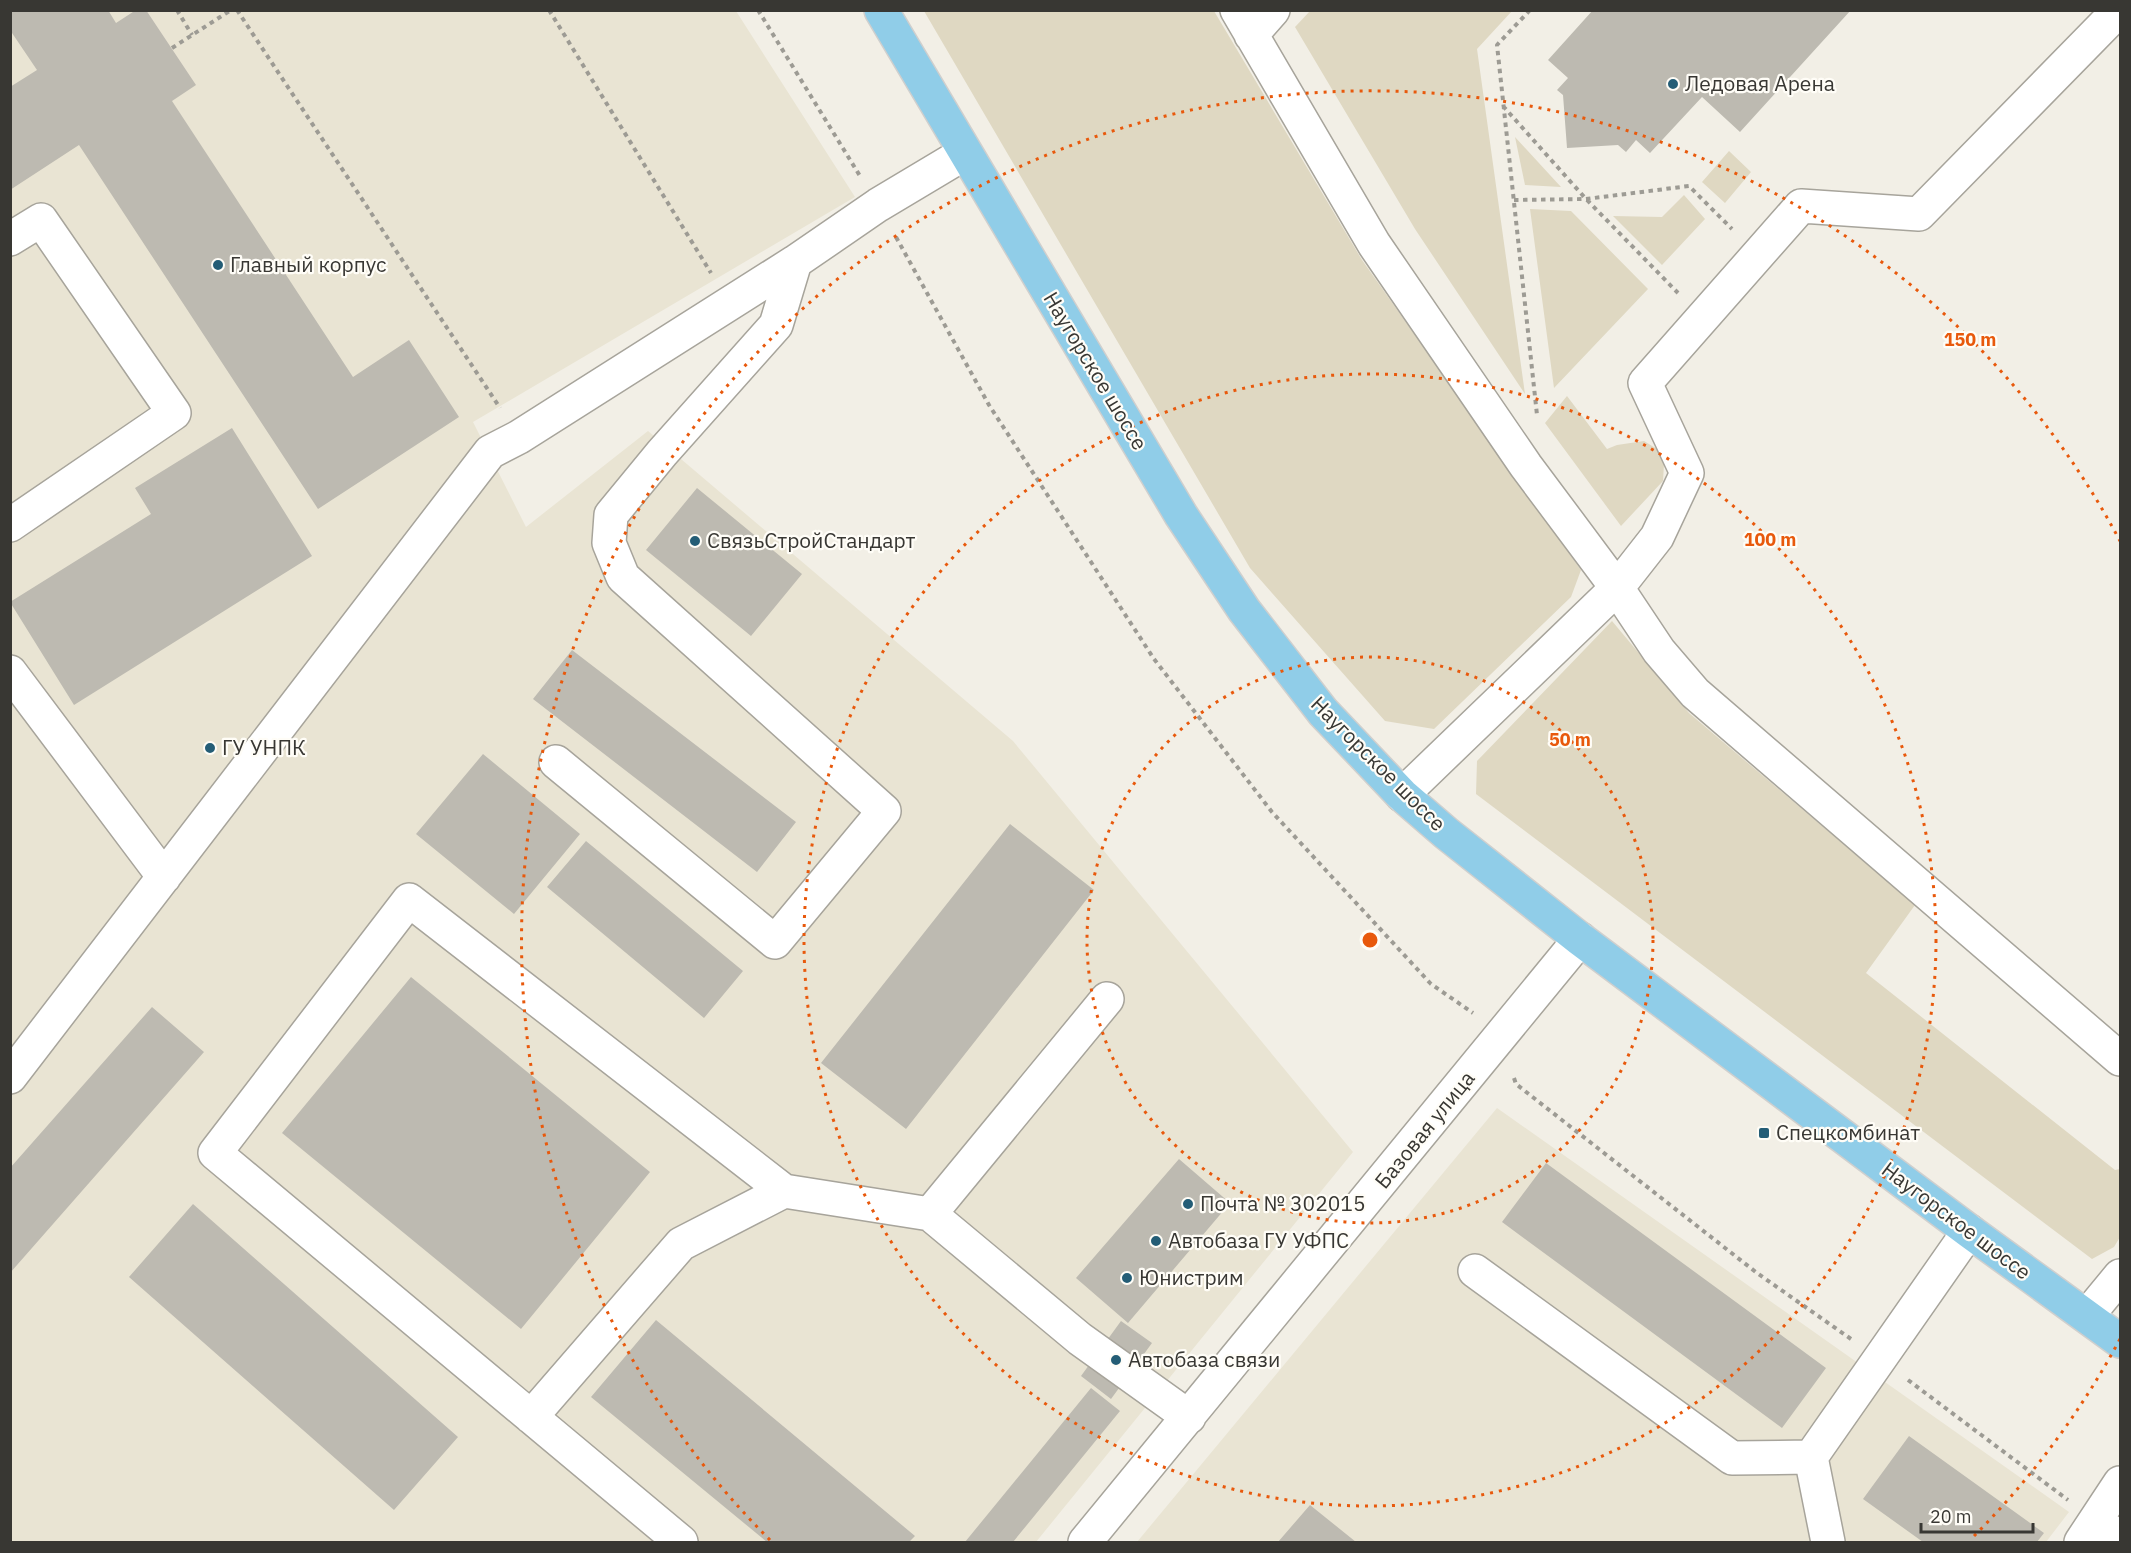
<svg xmlns="http://www.w3.org/2000/svg" width="2131" height="1553" font-family="'IBM Plex Sans',sans-serif">
	<rect width="100%" height="100%" fill="#f2efe6"/>
	<!-- built -->
	<path fill="#e9e4d3" d="M 11,11 L 736,11 L 855,197 L 473,422 L 526,527 L 648,431 L 1013,741 L 1353,1152 L 1036,1542 L 11,1542 Z
		M 1497,1108 L 2069,1512 L 2046,1542 L 1137,1542 Z"/>
	<!-- green -->
	<path fill="#dfd8c2" d="M 924,11 L 1214,11 L 1362,260 L 1581,570 L 1571,597 L 1434,729 L 1385,721 L 1250,568 Z
		M 1310,11 L 1512,11 L 1477,49 L 1525,394 L 1415,229 L 1295,27 Z
		M 1515,137 L 1561,187 L 1525,185 Z
		M 1729,151 L 1751,172 L 1725,203 L 1702,182 Z
		M 1684,195 L 1705,219 L 1662,265 L 1613,216 L 1662,217 Z
		M 1530,209 L 1571,211 L 1648,289 L 1554,388 Z
		M 1567,396 L 1607,449 L 1617,445 L 1644,441 L 1657,449 L 1664,464 L 1663,481 L 1621,526 L 1545,423 Z
		M 1612,621 L 1689,713 L 1915,905 L 1866,973 L 2115,1170 L 2120,1169 L 2120,1237 L 2114,1247 L 2092,1259 L 1476,794 L 1477,761 Z"/>
	<!-- building -->
	<path fill="#bdbab1" d="M 10,10 L 108,10 L 116,23 L 136,10 L 146,10 L 196,85 L 172,101 L 353,377 L 409,340 L 459,417 L 318,509 L 79,145 L 10,190 L 10,87 L 37,70 L 10,30 Z
		M 1593,10 L 1851,10 L 1740,132 L 1702,97 L 1650,153 L 1636,140 L 1626,152 L 1618,145 L 1567,148 L 1563,95 L 1557,90 L 1568,78 L 1548,60 Z
		M 232,428 L 312,556 L 74,705 L 10,602 L 151,514 L 135,488 Z
		M 697,488 L 802,574 L 751,636 L 646,550 Z
		M 572,650 L 796,822 L 757,872 L 533,699 Z
		M 483,754 L 580,834 L 514,914 L 416,834 Z
		M 1010,824 L 1094,890 L 906,1129 L 821,1063 Z
		M 586,841 L 743,971 L 704,1018 L 547,887 Z
		M 411,977 L 650,1172 L 521,1329 L 282,1133 Z
		M 152,1007 L 204,1052 L 10,1273 L 10,1168 Z
		M 1179,1159 L 1230,1203 L 1128,1323 L 1076,1278 Z
		M 1546,1163 L 1826,1368 L 1782,1428 L 1502,1222 Z
		M 193,1204 L 458,1437 L 394,1510 L 129,1277 Z
		M 656,1320 L 915,1536 L 909,1542 L 767,1542 L 591,1397 Z
		M 1121,1321 L 1152,1343 L 1111,1399 L 1081,1376 Z
		M 1091,1388 L 1120,1411 L 1013,1542 L 965,1542 Z
		M 1909,1436 L 2044,1533 L 2037,1542 L 1923,1542 L 1863,1499 Z
		M 1310,1505 L 1356,1542 L 1278,1542 Z"/>
	<g fill="none" stroke-linecap="round" stroke-linejoin="round">
		<defs>
			<path id="minor" d="M 1237,10 L 1374,244 L 1526,466 L 1617,588 L 1659,651 L 1695,693 L 2120,1059
				M 1251,35 L 1273,10
				M 10,239 L 41,220 L 174,413 L 10,525
				M 10,672 L 164,877
				M 556,762 L 775,942 L 884,811 L 623,577 L 609,543 L 611,515 L 662,453 L 776,325 L 795,262
				M 1402,795 L 1617,588 L 1657,537 L 1687,473 L 1645,383 L 1801,206 L 1919,214 L 2119,10
				M 1107,999 L 930,1214 L 1080,1339 L 1189,1417
				M 10,1077 L 490,452 L 519,437 L 795,262 L 878,205 L 965,153
				M 1475,1271 L 1732,1458 L 1811,1457 L 1969,1231
				M 2087,1316 L 2120,1276
				M 531,1417 L 681,1244 L 784,1191
				M 1811,1457 L 1828,1542
				M 2097,1521 L 2120,1539
				M 681,1542 L 215,1153 L 409,900 L 784,1191 L 930,1214
				M 1085,1542 L 1580,939
				M 2081,1542 L 2120,1483"/>
			<path id="major" d="M 881,10 L 1181,515 L 1244,610 L 1323,712 L 1402,795 L 1446,833 L 1580,939 L 1969,1231 L 2120,1341"/>
		</defs>
		<!-- minor casing -->
		<use href="#minor" stroke="#a7a49b" stroke-width="36"/>
		<!-- major casing -->
		<use href="#major" stroke="#cfcfce" stroke-width="36"/>
		<!-- path -->
		<path stroke="#9d9b94" stroke-width="4" stroke-dasharray="4.5 4.5" stroke-linecap="butt" d="M 177,10 L 192,35
			M 237,10 L 500,408
			M 549,10 L 711,273
			M 758,10 L 860,176
			M 1530,10 L 1497,45 L 1537,415
			M 172,48 L 231,10
			M 1503,106 L 1586,199 L 1678,293
			M 1514,200 L 1586,199 L 1689,186 L 1732,229
			M 896,237 L 989,405 L 1154,659 L 1272,812 L 1431,984 L 1473,1013
			M 1514,1078 L 1516,1084 L 1757,1273 L 1851,1339
			M 1908,1380 L 2068,1500"/>
		<!-- minor -->
		<use href="#minor" stroke="#fff" stroke-width="33"/>
		<!-- major -->
		<use href="#major" stroke="#90cde8" stroke-width="33"/>
	</g>
	<!-- distance rings -->
	<g fill="none" stroke="#e8590c" stroke-width="3" stroke-dasharray="3 6">
		<circle cx="1370" cy="940" r="283"/>
		<circle cx="1370" cy="940" r="566"/>
		<path d="M2120 1339A849 849 0 0 1 1970 1540M770 1540A849 849 0 1 1 2120 541"/>
	</g>
	<!-- markers -->
	<g fill="#245d76" stroke="#fffdf7" stroke-width="2">
		<circle cx="1673" cy="84" r="6"/>
		<circle cx="218" cy="265" r="6"/>
		<circle cx="695" cy="541" r="6"/>
		<circle cx="210" cy="748" r="6"/>
		<rect x="1758" y="1127" width="12" height="12" rx="3"/>
		<circle cx="1188" cy="1204" r="6"/>
		<circle cx="1156" cy="1241" r="6"/>
		<circle cx="1127" cy="1278" r="6"/>
		<circle cx="1116" cy="1360" r="6"/>
	</g>
	<g text-anchor="middle" stroke-width="4.5" stroke-linejoin="round" paint-order="stroke">
		<!-- poi labels -->
		<g font-size="21" fill="#383733" stroke="#fffdf7" text-anchor="start">
			<text x="1685" y="91">Ледовая Арена</text>
			<text x="230" y="272">Главный корпус</text>
			<text x="707" y="548">СвязьСтройСтандарт</text>
			<text x="222" y="755">ГУ УНПК</text>
			<text x="1776" y="1140">Спецкомбинат</text>
			<text x="1200" y="1211">Почта № 302015</text>
			<text x="1168" y="1248">Автобаза ГУ УФПС</text>
			<text x="1139" y="1285">Юнистрим</text>
			<text x="1128" y="1367">Автобаза связи</text>
		</g>
		<!-- street labels -->
		<g font-size="21" fill="#383733" stroke="#fffdf7">
			<text transform="translate(1095 371) rotate(59)" y="7">Наугорское шоссе</text>
			<text transform="translate(1378 764) rotate(45)" y="7">Наугорское шоссе</text>
			<text transform="translate(1425 1130) rotate(-51)" y="7">Базовая улица</text>
			<text transform="translate(1956 1221) rotate(37)" y="7">Наугорское шоссе</text>
		</g>
	</g>
	<circle cx="1370" cy="940" r="9" fill="#e8590c" stroke="#fffdf7" stroke-width="3"/>
	<g font-size="18" text-anchor="middle" font-weight="bold" fill="#e8590c" stroke="#fffdf7" stroke-width="4.5" stroke-linejoin="round" paint-order="stroke">
		<text x="1970" y="346">150 m</text>
		<text x="1770" y="546">100 m</text>
		<text x="1570" y="746">50 m</text>
	</g>
	<!-- border -->
	<rect width="2131" height="1553" fill="none" stroke="#383733" stroke-width="24"/>
	<!-- scale -->
	<path d="M1921 1523v9h112v-9" fill="none" stroke="#383733" stroke-width="3"/>
	<text x="1930" y="1523" font-size="18" fill="#383733" stroke="#fffdf7" stroke-width="4.5" paint-order="stroke">20 m</text>
</svg>
